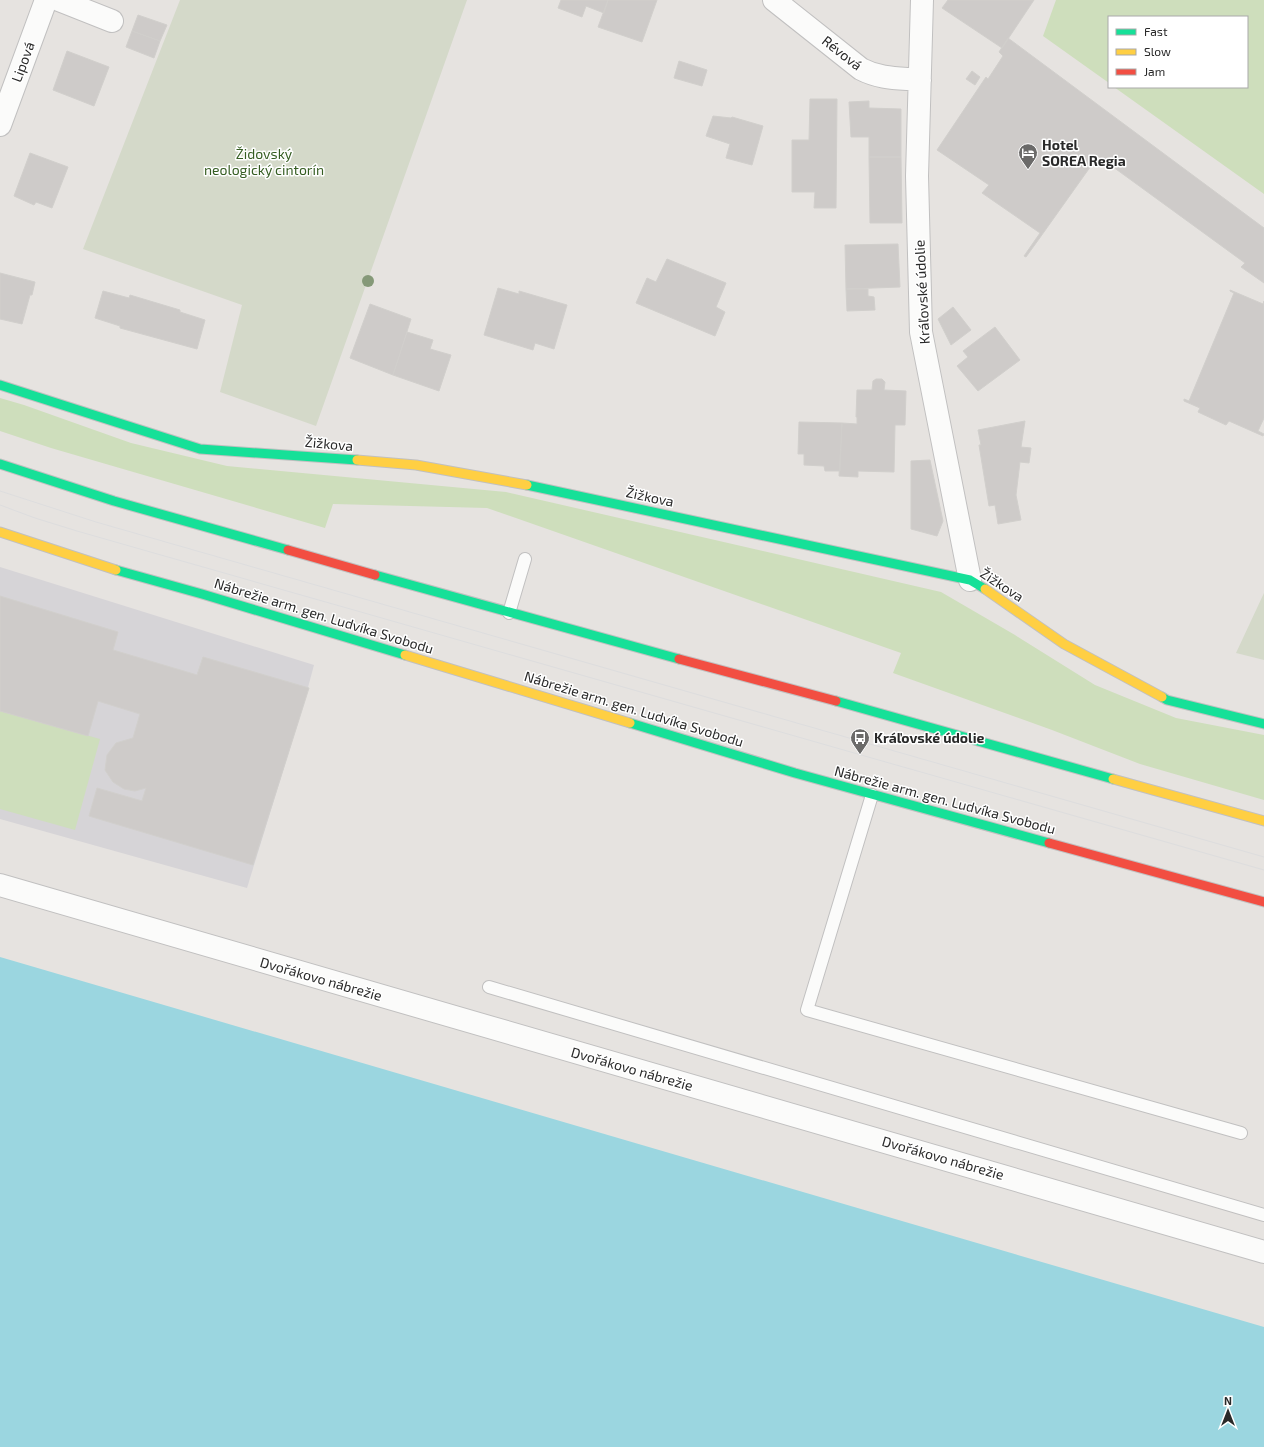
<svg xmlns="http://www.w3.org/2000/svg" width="1264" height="1447" font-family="'Exo 2',sans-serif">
	<rect width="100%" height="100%" fill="#e6e3e0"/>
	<!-- industrial -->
	<path fill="#d6d4d7" d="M 0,567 L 314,665 L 303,706 L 247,888 L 0,819 Z"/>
	<!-- green -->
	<path fill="#cedebc" d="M 1056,0 L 1264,0 L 1264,194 L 1114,87 L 1247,87 L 1247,17 L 1109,17 L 1109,83 L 1043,36 Z
		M 0,398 L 24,405 L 131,443 L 227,466 L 506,492 L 941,592 L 1015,635 L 1095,685 L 1176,718 L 1264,735 L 1264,800 L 1140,764 L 1052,730 L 893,673 L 901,653 L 487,508 L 333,504 L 325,528 L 51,448 L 0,431 Z
		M 0,711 L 100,739 L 75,830 L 0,809 Z"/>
	<!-- cemetery -->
	<path fill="#d4d9c9" d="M 180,0 L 467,0 L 316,426 L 220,392 L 242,305 L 83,249 Z
		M 1264,593 L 1264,660 L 1236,653 Z"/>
	<!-- water -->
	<path fill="#9bd6e0" d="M 0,957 L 1264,1327 L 1264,1447 L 0,1447 Z"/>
	<!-- building -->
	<path fill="#cecbc9" stroke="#d1cfcc" d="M 561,0 L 608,0 L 604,13 L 586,6 L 582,17 L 558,8 Z
		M 608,0 L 657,0 L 642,42 L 598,27 Z
		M 948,0 L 1034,0 L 1002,48 L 942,8 Z
		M 138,15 L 167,25 L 160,41 L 132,31 Z
		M 132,31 L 160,41 L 154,58 L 126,47 Z
		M 1008,38 L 1264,228 L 1264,283 L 1241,267 L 1245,263 L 1098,156 L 1039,239 L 1026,257 L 1024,256 L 1040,233 L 982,193 L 989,185 L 937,150 L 986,77 L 988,79 L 1003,56 L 999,52 Z
		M 67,51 L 109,67 L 94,106 L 53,90 Z
		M 679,61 L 707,70 L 702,86 L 674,78 Z
		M 972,71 L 980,77 L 975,85 L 966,79 Z
		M 810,99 L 837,99 L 836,208 L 814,208 L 815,192 L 792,192 L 792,140 L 809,140 Z
		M 869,101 L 869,108 L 901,109 L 901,157 L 869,157 L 869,137 L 851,137 L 849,102 Z
		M 713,116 L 731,118 L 732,117 L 763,126 L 752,165 L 726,158 L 730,144 L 706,136 Z
		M 30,153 L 68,167 L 52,208 L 36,202 L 34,205 L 14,196 Z
		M 869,157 L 901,157 L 902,223 L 870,223 Z
		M 898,244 L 900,287 L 846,289 L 845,245 Z
		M 667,259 L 726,283 L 716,307 L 725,312 L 715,336 L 636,303 L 647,278 L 656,282 Z
		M 0,273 L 35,282 L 32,295 L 30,295 L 22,324 L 0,319 Z
		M 498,288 L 519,294 L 519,291 L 567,305 L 554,349 L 535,343 L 533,350 L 484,335 Z
		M 846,289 L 868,289 L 868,296 L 874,297 L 875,310 L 847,311 Z
		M 1230,290 L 1263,304 L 1264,301 L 1264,418 L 1258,431 L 1264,434 L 1263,436 L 1229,421 L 1226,425 L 1198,412 L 1200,408 L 1184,401 L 1184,399 L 1189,401 L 1234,293 L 1230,291 Z
		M 103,291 L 129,298 L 130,295 L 180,310 L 180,312 L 205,320 L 197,349 L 120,328 L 120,326 L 95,318 Z
		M 370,304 L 411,319 L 393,375 L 350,358 Z
		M 953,307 L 971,330 L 951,345 L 938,319 Z
		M 995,327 L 1020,360 L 978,391 L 957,366 L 968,357 L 963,351 Z
		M 407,332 L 433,340 L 430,349 L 451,355 L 439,391 L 393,375 Z
		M 876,379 L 882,379 L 885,382 L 884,390 L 906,391 L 905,425 L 895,425 L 894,472 L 858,471 L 858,477 L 839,476 L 842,423 L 857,424 L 857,417 L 856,417 L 857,390 L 872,390 L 873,381 Z
		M 1025,421 L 1021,447 L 1031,448 L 1029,463 L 1020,462 L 1016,495 L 1021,520 L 998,524 L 995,505 L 989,506 L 979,445 L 981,445 L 978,430 Z
		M 799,422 L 842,423 L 840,471 L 825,471 L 824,466 L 804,465 L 804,454 L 798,454 Z
		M 930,460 L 943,521 L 937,536 L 911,529 L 911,461 Z
		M 0,596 L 118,632 L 113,650 L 197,675 L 203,657 L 309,688 L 253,865 L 89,816 L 97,788 L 142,801 L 146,788 L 135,791 L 124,789 L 113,782 L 105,770 L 107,755 L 116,743 L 133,738 L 140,714 L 98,701 L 88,736 L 0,711 Z"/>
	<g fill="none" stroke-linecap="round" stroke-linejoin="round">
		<defs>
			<path id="lane" d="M 509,613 L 525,559
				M 872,795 L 807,1010 L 1241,1133
				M 489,987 L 1264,1215"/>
			<path id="street" d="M 59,0 L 112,21
				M 774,0 L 861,69 C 880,79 899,78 920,80
				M 922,0 L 917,176 L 921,332 L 970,580
				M 0,125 L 46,0
				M 0,885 L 1264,1252"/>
			<path id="fast" d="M 0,385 L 200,449 L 357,460
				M 0,464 L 114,501 L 288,550
				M 527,485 L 970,580 L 985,589
				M 116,570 L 202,594 L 405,655
				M 375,575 L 679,659
				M 1162,697 L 1167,700 L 1264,724
				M 836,701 L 1113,779
				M 630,723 L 795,773 L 1049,843"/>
			<path id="slow" d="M 357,460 L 416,465 L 527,485
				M 0,532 L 116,570
				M 985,589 L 1064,644 L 1162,697
				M 405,655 L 630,723
				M 1113,779 L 1264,821"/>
			<path id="jam" d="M 288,550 L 375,575
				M 679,659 L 836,701
				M 1049,843 L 1264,902"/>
		</defs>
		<!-- lane casing -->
		<use href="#lane" stroke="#c1c0c0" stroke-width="14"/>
		<!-- street casing -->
		<use href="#street" stroke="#c1c0c0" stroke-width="24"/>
		<!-- fast casing -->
		<use href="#fast" stroke="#c1c0c0" stroke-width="11"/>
		<!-- slow casing -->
		<use href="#slow" stroke="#c1c0c0" stroke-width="11"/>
		<!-- jam casing -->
		<use href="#jam" stroke="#c1c0c0" stroke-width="11"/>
		<!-- lane -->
		<use href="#lane" stroke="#fbfbfa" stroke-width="12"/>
		<!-- street -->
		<use href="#street" stroke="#fbfbfa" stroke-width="22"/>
		<!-- fast -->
		<use href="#fast" stroke="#16e098" stroke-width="9"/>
		<!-- slow -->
		<use href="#slow" stroke="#ffcf43" stroke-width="9"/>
		<!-- jam -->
		<use href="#jam" stroke="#f24e42" stroke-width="9"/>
		<!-- tram -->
		<path stroke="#ddddde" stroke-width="1" d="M 0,491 L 96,522 L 1264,857
			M 0,505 L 35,518 L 77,531 L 1264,870"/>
	</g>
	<!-- trees -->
	<circle fill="#859978" cx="368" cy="281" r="6"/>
	<!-- icons -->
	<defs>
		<symbol id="hotel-pin" viewBox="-11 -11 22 30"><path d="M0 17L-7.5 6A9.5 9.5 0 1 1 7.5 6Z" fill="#6b6a69" stroke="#fff"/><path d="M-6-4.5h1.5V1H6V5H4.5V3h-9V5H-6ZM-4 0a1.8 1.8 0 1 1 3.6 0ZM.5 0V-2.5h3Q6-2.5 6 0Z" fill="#fff"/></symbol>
		<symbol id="bus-pin" viewBox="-11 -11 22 30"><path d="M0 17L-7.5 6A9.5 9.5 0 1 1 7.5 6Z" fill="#6b6a69" stroke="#fff"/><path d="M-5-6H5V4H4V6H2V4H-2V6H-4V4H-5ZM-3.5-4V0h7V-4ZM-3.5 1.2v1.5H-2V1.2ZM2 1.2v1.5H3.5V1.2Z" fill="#fff"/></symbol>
	</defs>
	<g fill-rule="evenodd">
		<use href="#hotel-pin" x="1017" y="142" width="22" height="30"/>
		<use href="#bus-pin" x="849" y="727" width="22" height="30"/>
	</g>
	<g text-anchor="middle" stroke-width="3" stroke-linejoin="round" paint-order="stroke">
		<!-- street labels -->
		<g font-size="14" fill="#292929" stroke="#fff">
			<text transform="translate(842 53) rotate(38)" y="5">Révová</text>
			<text transform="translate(23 62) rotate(-70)" y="5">Lipová</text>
			<text transform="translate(922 292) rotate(-93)" y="5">Kráľovské údolie</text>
			<text transform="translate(329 444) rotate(5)" y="5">Žižkova</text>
			<text transform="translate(650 497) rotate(12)" y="5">Žižkova</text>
			<text transform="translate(1002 585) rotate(33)" y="5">Žižkova</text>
			<text transform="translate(324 616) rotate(17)" y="5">Nábrežie arm. gen. Ludvíka Svobodu</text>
			<text transform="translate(634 709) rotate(17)" y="5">Nábrežie arm. gen. Ludvíka Svobodu</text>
			<text transform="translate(945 800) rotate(15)" y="5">Nábrežie arm. gen. Ludvíka Svobodu</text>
			<text transform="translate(321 979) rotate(16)" y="5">Dvořákovo nábrežie</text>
			<text transform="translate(632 1069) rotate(16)" y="5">Dvořákovo nábrežie</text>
			<text transform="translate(943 1158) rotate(16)" y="5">Dvořákovo nábrežie</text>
		</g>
		<!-- poi labels -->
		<g font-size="14" font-weight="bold" fill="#292929" stroke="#fff" text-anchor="start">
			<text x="1042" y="150">Hotel<tspan x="1042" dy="16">SOREA Regia</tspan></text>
			<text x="874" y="743">Kráľovské údolie</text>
		</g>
		<!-- park labels -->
		<g font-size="14" fill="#355d22" stroke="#fff">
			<text x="264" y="159">Židovský<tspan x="264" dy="16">neologický cintorín</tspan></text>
		</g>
	</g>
	<!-- legend -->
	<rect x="1108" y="16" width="140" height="72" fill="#ffffff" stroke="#a9a9a9"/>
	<rect x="1116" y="29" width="20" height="6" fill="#16e098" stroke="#a9a9a9"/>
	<text x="1144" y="36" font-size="12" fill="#292929">Fast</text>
	<rect x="1116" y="49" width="20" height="6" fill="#ffcf43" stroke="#a9a9a9"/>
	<text x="1144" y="56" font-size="12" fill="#292929">Slow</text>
	<rect x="1116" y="69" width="20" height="6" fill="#f24e42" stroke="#a9a9a9"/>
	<text x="1144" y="76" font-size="12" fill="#292929">Jam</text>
	<!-- north arrow -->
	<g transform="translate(1228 1411)" stroke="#ffffff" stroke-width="3" paint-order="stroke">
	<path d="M0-3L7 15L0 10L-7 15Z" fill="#292929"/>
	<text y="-6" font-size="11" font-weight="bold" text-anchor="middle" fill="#292929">N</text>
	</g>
</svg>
